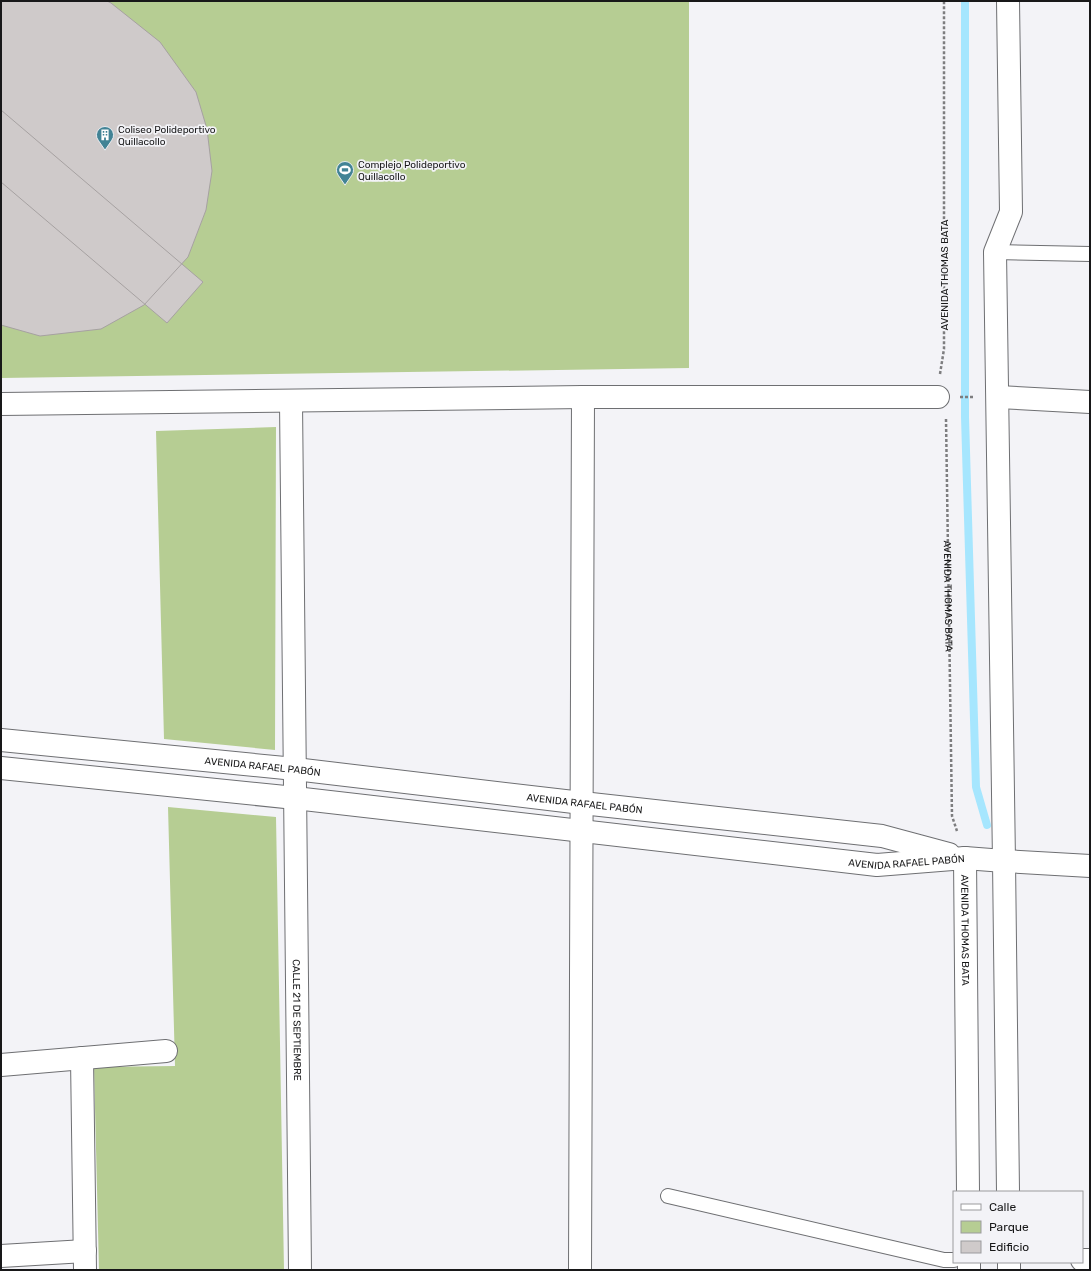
<svg xmlns="http://www.w3.org/2000/svg" width="1091" height="1271" font-family="Rubik,sans-serif">
	<rect width="100%" height="100%" fill="#f3f3f7"/>
	<!-- green -->
	<path fill="#b6cd93" d="M 1,1 L 689,1 L 689,368 L 1,378 Z
		M 276,427 L 275,750 L 164,739 L 156,431 Z
		M 168,807 L 276,817 L 284,1270 L 99,1270 L 94,1067 L 175,1066 Z"/>
	<g fill="none" stroke-linecap="round" stroke-linejoin="round">
		<!-- stream -->
		<path stroke="#a6e6fe" stroke-width="8" d="M 965,1 L 965,417 L 976,787 L 987,825"/>
	</g>
	<!-- building -->
	<path fill="#cfcaca" stroke="#a6a1a1" d="M 1,1 L 107,1 L 111,3 L 160,42 L 196,92 L 207,129 L 212,171 L 206,210 L 188,257 L 144,305 L 101,329 L 40,336 L 1,325 Z
		M 1,110 L 203,282 L 167,323 L 1,182 Z"/>
	<g fill="none" stroke-linecap="round" stroke-linejoin="round">
		<defs>
			<path id="service" d="M 995,252 L 1090,254
				M 668,1196 L 944,1260 L 954,1260"/>
			<g id="minor">
				<path d="M 998,397 L 1090,402"/>
				<path id="s2" d="M 291,402 L 300,1270"/>
				<path d="M 1,404 L 583,397 L 938,397"/>
				<path d="M 1004,861 L 995,252 L 1011,212 L 1008,1"/>
				<path d="M 82,1058 L 85,1270"/>
				<path d="M 1,1065 L 166,1051"/>
				<path d="M 1,1256 L 85,1251"/>
				<path d="M 1082,1260 L 1090,1260"/>
				<path d="M 580,1270 L 583,397"/>
			</g>
			<path id="tertiary" d="M 1004,861 L 1090,866"/>
			<g id="secondary">
				<path id="s3" d="M 1,740 L 295,769 L 582,803 L 882,836 L 949,854"/>
				<path id="s4" d="M 1,768 L 295,798 L 877,865 L 965,858 L 1004,861 L 1008,1192"/>
				<path id="s5" d="M 965,858 L 968,1192"/>
				<path d="M 969,1262 L 969,1270"/>
				<path d="M 1009,1262 L 1009,1270"/>
			</g>
		</defs>
		<!-- service casing -->
		<use href="#service" stroke="#6e6f72" stroke-width="16"/>
		<!-- minor casing -->
		<use href="#minor" stroke="#6e6f72" stroke-width="24"/>
		<!-- tertiary casing -->
		<use href="#tertiary" stroke="#6e6f72" stroke-width="24"/>
		<!-- secondary casing -->
		<use href="#secondary" stroke="#6e6f72" stroke-width="24"/>
		<!-- path -->
		<g stroke="#7d7d7f" stroke-width="2.5" stroke-dasharray="3 2" stroke-linecap="butt">
			<path d="M 940,374 L 944,349 L 944,1"/>
			<path d="M 960,397 L 973,397"/>
			<path id="s1" d="M 946,419 L 952,816 L 957,831"/>
		</g>
		<!-- service -->
		<use href="#service" stroke="#fff" stroke-width="14"/>
		<!-- minor -->
		<use href="#minor" stroke="#fff" stroke-width="22"/>
		<!-- tertiary -->
		<use href="#tertiary" stroke="#fff" stroke-width="22"/>
		<!-- secondary -->
		<use href="#secondary" stroke="#fff" stroke-width="22"/>
	</g>
	<!-- icons -->
	<defs>
		<symbol id="building-pin" viewBox="-11 -11 22 30"><path d="M0 17L-7.5 6A9.5 9.5 0 1 1 7.5 6Z" fill="#428395" stroke="#f3f3f7"/><path d="M-4-6H4V6H1V3H-1V6H-4ZM-2.5-4.3h1.7v1.8h-1.7ZM.8-4.3h1.7v1.8H.8ZM-2.5-1h1.7V.8h-1.7ZM.8-1h1.7V.8H.8Z" fill="#fff"/></symbol>
		<symbol id="stadium-pin" viewBox="-11 -11 22 30"><path d="M0 17L-7.5 6A9.5 9.5 0 1 1 7.5 6Z" fill="#428395" stroke="#f3f3f7"/><path d="M0-5a6.5 5 0 1 0 0 10a6.5 5 0 1 0 0-10ZM-3.5-1.8h7v3.6h-7Z" fill="#fff"/></symbol>
	</defs>
	<g fill-rule="evenodd">
		<use href="#building-pin" x="95" y="125" width="20" height="27"/>
		<use href="#stadium-pin" x="335" y="160" width="20" height="27"/>
	</g>
	<g text-anchor="middle" stroke-width="3.5" stroke-linejoin="round" paint-order="stroke">
		<!-- poi labels -->
		<g font-size="10" fill="#181819" stroke="#f3f3f7" text-anchor="start">
			<text x="118" y="133">Coliseo Polideportivo<tspan x="118" dy="12">Quillacollo</tspan></text>
			<text x="358" y="168">Complejo Polideportivo<tspan x="358" dy="12">Quillacollo</tspan></text>
		</g>
		<!-- street labels -->
		<g font-size="10" fill="#181819" stroke="#f3f3f7">
			<text transform="translate(944 275) rotate(-90)" y="4">AVENIDA THOMAS BATA</text>
			<text dy="4" stroke="none"><textPath href="#s1" startOffset="177">AVENIDA THOMAS BATA</textPath></text>
			<text dy="4" stroke="none"><textPath href="#s3" startOffset="263">AVENIDA RAFAEL PABÓN</textPath></text>
			<text dy="4" stroke="none"><textPath href="#s3" startOffset="587">AVENIDA RAFAEL PABÓN</textPath></text>
			<text dy="4" stroke="none"><textPath href="#s4" startOffset="911">AVENIDA RAFAEL PABÓN</textPath></text>
			<text dy="4" stroke="none"><textPath href="#s5" startOffset="72">AVENIDA THOMAS BATA</textPath></text>
			<text dy="4" stroke="none"><textPath href="#s2" startOffset="618">CALLE 21 DE SEPTIEMBRE</textPath></text>
		</g>
	</g>
	<!-- border -->
	<rect width="1091" height="1271" fill="none" stroke="#181819" stroke-width="4"/>
	<!-- legend -->
	<rect x="953" y="1191" width="130" height="72" fill="#f3f3f7" stroke="#9b9b9e"/>
	<rect x="961" y="1204" width="20" height="6" fill="#ffffff" stroke="#9b9b9e"/>
	<text x="989" y="1211" font-size="12" fill="#181819">Calle</text>
	<rect x="961" y="1221" width="20" height="12" fill="#b6cd93" stroke="#9b9b9e"/>
	<text x="989" y="1231" font-size="12" fill="#181819">Parque</text>
	<rect x="961" y="1241" width="20" height="12" fill="#cfcaca" stroke="#9b9b9e"/>
	<text x="989" y="1251" font-size="12" fill="#181819">Edificio</text>
</svg>
